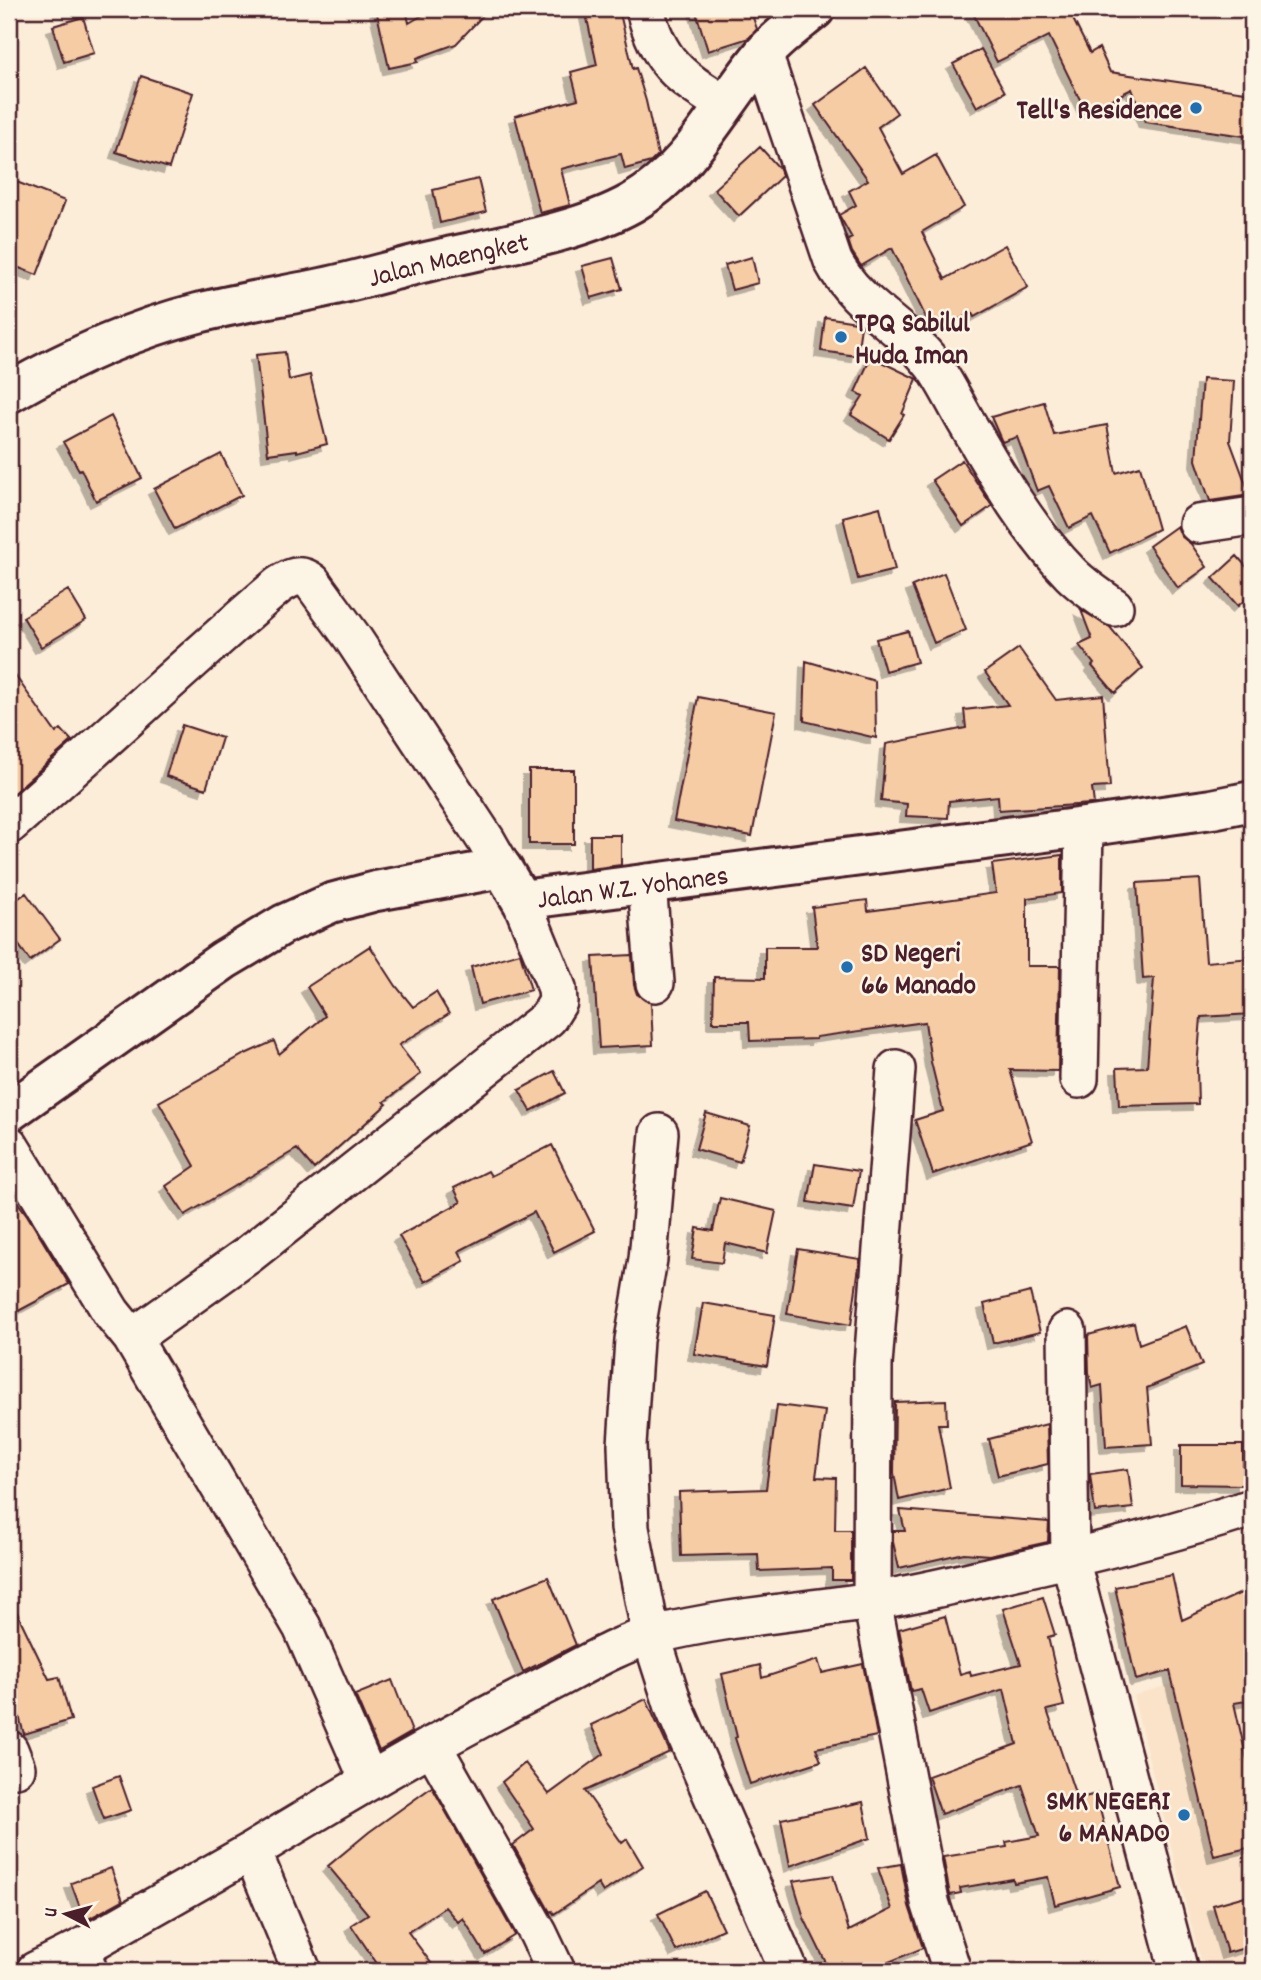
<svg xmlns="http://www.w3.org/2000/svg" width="1261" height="1980" font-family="Dekko,sans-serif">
	<defs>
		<filter id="shadow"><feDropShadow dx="-6" dy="6" stdDeviation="0" flood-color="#0004"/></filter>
	</defs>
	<rect width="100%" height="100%" fill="#fbedd8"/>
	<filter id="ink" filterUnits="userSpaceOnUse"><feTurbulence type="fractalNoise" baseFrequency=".0143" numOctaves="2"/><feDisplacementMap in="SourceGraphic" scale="14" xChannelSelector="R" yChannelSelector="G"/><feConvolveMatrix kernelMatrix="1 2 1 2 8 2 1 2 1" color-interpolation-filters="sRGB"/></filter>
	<g filter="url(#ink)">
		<!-- built -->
		<path fill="#fae3c9" d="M 1252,1659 L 1252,1782 L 1228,1679 L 1175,1691 L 1214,1856 L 1252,1847 L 1252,1894 L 1213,1905 L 1227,1953 L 1252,1946 L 1252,1968 L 1239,1971 L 1203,1971 L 1133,1696 Z"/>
		<!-- building -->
		<path fill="#f6cca5" stroke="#4a1f2b" stroke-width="2" filter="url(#shadow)" d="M 376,9 L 406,9 L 409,23 L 433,9 L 489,9 L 456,44 L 417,58 L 418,62 L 389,68 Z
			M 585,9 L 619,9 L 633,69 L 636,68 L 646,101 L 658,155 L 651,162 L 625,169 L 621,154 L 561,169 L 570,205 L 540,213 L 515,116 L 578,99 L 571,72 L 597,65 Z
			M 695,9 L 750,9 L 757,29 L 749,38 L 708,51 Z
			M 971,9 L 1068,9 L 1090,53 L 1099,48 L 1110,72 L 1252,93 L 1252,137 L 1145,122 L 1132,89 L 1086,112 L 1049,36 L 997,62 Z
			M 83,17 L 94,53 L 64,62 L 53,26 Z
			M 981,49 L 1005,92 L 977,107 L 953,64 Z
			M 866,68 L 897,113 L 878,127 L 903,174 L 936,155 L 964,207 L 922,232 L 945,279 L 1005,245 L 1028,287 L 974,317 L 972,313 L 933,332 L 892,248 L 861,266 L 852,252 L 848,240 L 852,238 L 839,215 L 856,205 L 849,191 L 868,180 L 815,105 Z
			M 141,76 L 193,93 L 169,168 L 116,152 Z
			M 760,147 L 780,169 L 782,176 L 739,216 L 714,189 Z
			M 9,179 L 65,201 L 37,275 L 9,264 Z
			M 478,179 L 486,212 L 440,223 L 433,190 Z
			M 752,257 L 758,283 L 732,290 L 725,265 Z
			M 613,258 L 622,289 L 591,298 L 582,266 Z
			M 825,317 L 856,322 L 861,326 L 857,356 L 821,351 Z
			M 285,352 L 289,380 L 310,375 L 327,444 L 297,452 L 297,450 L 268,454 L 256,355 Z
			M 871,357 L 917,379 L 902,414 L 904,415 L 889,439 L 851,415 L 863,396 L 855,392 Z
			M 1202,379 L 1234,381 L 1230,441 L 1250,495 L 1210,501 L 1196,460 Z
			M 1044,402 L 1054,435 L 1107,425 L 1116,473 L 1140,466 L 1158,529 L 1110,553 L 1093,516 L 1069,528 L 1049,486 L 1037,491 L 1017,437 L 1002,442 L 991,417 Z
			M 111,416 L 142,478 L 96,501 L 81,469 L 79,470 L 63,442 Z
			M 221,454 L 242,495 L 175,529 L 154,489 Z
			M 962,460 L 992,506 L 963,526 L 932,480 Z
			M 880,507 L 895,570 L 858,579 L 843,517 Z
			M 1177,526 L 1181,536 L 1191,544 L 1207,567 L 1178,588 L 1149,546 Z
			M 1237,556 L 1252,573 L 1252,593 L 1238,606 L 1213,578 Z
			M 944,573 L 966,630 L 934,643 L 912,586 Z
			M 68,590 L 86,620 L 41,647 L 23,617 Z
			M 1081,610 L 1110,627 L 1143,668 L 1115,693 L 1092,666 L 1094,664 L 1079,645 L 1092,639 Z
			M 908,631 L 917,662 L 885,671 L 876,639 Z
			M 1019,648 L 1056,700 L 1103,695 L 1110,787 L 1092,788 L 1094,804 L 1091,804 L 999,810 L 998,796 L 949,801 L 948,818 L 906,816 L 907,804 L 881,801 L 886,744 L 966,728 L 964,710 L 1008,705 L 985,672 Z
			M 806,661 L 875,681 L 876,738 L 804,721 Z
			M 9,667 L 56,733 L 61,729 L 72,741 L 9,797 Z
			M 698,697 L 776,712 L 752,836 L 674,821 Z
			M 182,725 L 222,738 L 206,789 L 166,776 Z
			M 529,770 L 574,770 L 574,844 L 529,844 Z
			M 590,835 L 621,835 L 621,865 L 590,869 Z
			M 1062,855 L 1062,893 L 1027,898 L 1027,966 L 1060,966 L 1058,1071 L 1010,1070 L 1032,1141 L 933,1174 L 915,1120 L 943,1111 L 931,1062 L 925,1022 L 816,1037 L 816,1039 L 750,1041 L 749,1022 L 713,1022 L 714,977 L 765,978 L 765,947 L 817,947 L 812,907 L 867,900 L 868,911 L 996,893 L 992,864 Z
			M 1200,879 L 1206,962 L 1252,958 L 1252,1014 L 1201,1017 L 1197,1068 L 1198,1104 L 1119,1106 L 1117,1068 L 1147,1067 L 1154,978 L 1143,979 L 1137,883 Z
			M 26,893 L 60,939 L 30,961 L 9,931 L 9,905 Z
			M 370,946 L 396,986 L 413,1007 L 436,992 L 449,1014 L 399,1045 L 421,1074 L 384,1102 L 387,1104 L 314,1169 L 297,1149 L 185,1215 L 166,1186 L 195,1166 L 159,1102 L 243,1055 L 274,1041 L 279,1054 L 325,1016 L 307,987 Z
			M 520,953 L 531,990 L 480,1004 L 471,967 Z
			M 632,955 L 634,985 L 637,994 L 651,1003 L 653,1045 L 599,1048 L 593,957 Z
			M 554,1071 L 565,1093 L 531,1111 L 519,1090 Z
			M 706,1113 L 750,1126 L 740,1162 L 696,1149 Z
			M 552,1145 L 595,1231 L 554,1252 L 534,1212 L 459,1251 L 464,1261 L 425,1282 L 399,1236 L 461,1202 L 454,1188 L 488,1171 L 491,1176 Z
			M 815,1164 L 859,1171 L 853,1209 L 808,1202 Z
			M 9,1191 L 27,1215 L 69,1284 L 9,1316 Z
			M 720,1198 L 776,1211 L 767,1253 L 725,1243 L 722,1263 L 692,1259 L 697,1228 L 713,1231 Z
			M 798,1249 L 860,1259 L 851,1325 L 787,1314 Z
			M 1030,1292 L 1040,1332 L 993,1343 L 984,1304 Z
			M 703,1303 L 775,1315 L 767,1366 L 694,1354 Z
			M 1134,1323 L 1139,1344 L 1186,1326 L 1202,1365 L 1147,1388 L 1152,1444 L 1106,1447 L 1102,1385 L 1092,1388 L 1089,1373 L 1088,1335 Z
			M 946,1400 L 947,1424 L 938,1424 L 950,1488 L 899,1500 L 894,1473 L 895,1402 Z
			M 777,1405 L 825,1411 L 816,1477 L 836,1478 L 835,1530 L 851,1530 L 851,1580 L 832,1580 L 832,1568 L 759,1571 L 758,1554 L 681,1556 L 679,1492 L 766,1489 Z
			M 1047,1424 L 1048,1464 L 998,1476 L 989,1439 Z
			M 1181,1445 L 1243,1445 L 1243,1485 L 1181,1484 Z
			M 1128,1469 L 1133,1508 L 1095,1512 L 1090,1474 Z
			M 900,1510 L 1049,1522 L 1048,1542 L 989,1555 L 964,1553 L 899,1568 L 893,1542 L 893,1531 L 905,1531 Z
			M 1172,1575 L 1182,1620 L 1252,1588 L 1252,1700 L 1234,1703 L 1252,1782 L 1252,1847 L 1214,1856 L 1170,1671 L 1136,1680 L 1115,1587 Z
			M 548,1577 L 576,1645 L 523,1672 L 493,1599 Z
			M 9,1596 L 49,1679 L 59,1677 L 71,1720 L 24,1734 L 9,1680 Z
			M 1043,1597 L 1055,1635 L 1048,1637 L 1064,1706 L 1047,1710 L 1077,1799 L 1096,1794 L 1120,1887 L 1055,1905 L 1048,1877 L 1014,1883 L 1013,1879 L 960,1888 L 961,1893 L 950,1895 L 943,1857 L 1007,1847 L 1006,1842 L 1039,1836 L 1022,1785 L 941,1814 L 928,1776 L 1017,1744 L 1004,1689 L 929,1713 L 921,1689 L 911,1691 L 899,1629 L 945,1616 L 960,1674 L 970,1671 L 971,1676 L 1021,1664 L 1003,1609 Z
			M 818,1660 L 822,1673 L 863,1664 L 877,1736 L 816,1748 L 821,1761 L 750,1784 L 735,1738 L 737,1737 L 722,1674 L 760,1665 L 762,1678 Z
			M 392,1680 L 412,1732 L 379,1751 L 355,1695 Z
			M 646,1699 L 670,1752 L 585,1791 L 622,1843 L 627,1839 L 643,1866 L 603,1892 L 598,1884 L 554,1914 L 552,1911 L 550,1912 L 513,1845 L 534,1829 L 502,1782 L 525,1763 L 549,1794 L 604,1754 L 591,1725 Z
			M 119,1776 L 131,1810 L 104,1819 L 92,1786 Z
			M 432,1787 L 515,1935 L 485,1954 L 463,1918 L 458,1922 L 445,1907 L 408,1932 L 437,1971 L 382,1971 L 351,1925 L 368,1914 L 328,1866 L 369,1832 Z
			M 863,1802 L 870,1838 L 790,1866 L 781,1819 Z
			M 901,1864 L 909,1906 L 923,1948 L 867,1971 L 830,1971 L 804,1918 L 793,1881 L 833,1875 L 849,1931 L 892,1909 L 878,1868 Z
			M 111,1868 L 123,1900 L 85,1921 L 71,1883 Z
			M 705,1891 L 723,1929 L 676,1951 L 658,1914 Z
			M 1252,1894 L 1252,1946 L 1227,1953 L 1213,1905 Z"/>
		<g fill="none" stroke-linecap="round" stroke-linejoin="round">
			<defs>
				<path id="minor" d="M 645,9 C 658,62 679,77 724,104
					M 763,54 L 833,261 C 857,307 903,325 933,365 C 946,383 956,405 968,425 C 998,477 1029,531 1071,574 C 1084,587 1099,597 1114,607
					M 1198,524 L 1252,516
					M 9,825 C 100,746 187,663 279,585 C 290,578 300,572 312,582 L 352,637 L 486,840 L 502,868
					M 647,883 L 655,983
					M 896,1069 L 873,1365 L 872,1601 L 930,1902 L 952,1971
					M 1079,1079 L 1084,827
					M 659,1133 L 648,1259 L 634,1340 L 627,1445 L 630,1528 L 651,1635 L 674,1707 L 789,1971
					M 9,1145 L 111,1312 L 132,1338 L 302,1627 L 369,1780
					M 1067,1331 L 1070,1559 L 1179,1971
					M 132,1338 L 248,1255 L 548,1018 L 558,1002 L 557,988 L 521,900
					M 432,1745 L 538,1933 L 556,1971
					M 9,1750 L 16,1768
					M 35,1971 L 81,1948
					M 88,1971 L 81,1948 L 252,1851
					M 302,1971 L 252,1851 C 347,1793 442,1737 542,1687 C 574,1671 619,1643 654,1635 C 725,1617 799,1612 871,1601 C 912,1595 952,1585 992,1576 C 1080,1557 1167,1535 1252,1508"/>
				<g id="tertiary">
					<path id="s1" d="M 9,393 C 68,359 131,330 198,313 C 237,303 277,297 317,289 C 357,281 395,269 435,260 C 495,246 579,233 632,203 C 690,170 719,108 760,58 C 775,39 797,24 815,9"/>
					<path id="s2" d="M 9,1112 L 224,960 L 284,924 L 331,903 L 376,891 L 502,868 L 521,900 L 1084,827 L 1212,809 L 1252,801"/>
				</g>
			</defs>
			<!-- minor casing -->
			<use href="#minor" stroke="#4a1f2b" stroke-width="42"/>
			<!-- tertiary casing -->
			<use href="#tertiary" stroke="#4a1f2b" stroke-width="44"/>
			<!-- minor -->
			<use href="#minor" stroke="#fcf5e5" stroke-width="37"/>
			<!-- tertiary -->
			<use href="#tertiary" stroke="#fcf5e5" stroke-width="38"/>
		</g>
	</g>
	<!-- markers -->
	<g fill="#1f6fb2" stroke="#fcf5e5" stroke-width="2.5">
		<circle cx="1196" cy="108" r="7"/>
		<circle cx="841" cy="337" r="7"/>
		<circle cx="847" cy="967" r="7"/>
		<circle cx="1184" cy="1815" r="7"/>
	</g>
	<g text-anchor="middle" stroke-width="5" stroke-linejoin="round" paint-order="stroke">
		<!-- poi labels -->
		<g font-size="28" font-weight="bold" fill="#4a1f2b" stroke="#fcf5e5" text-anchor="end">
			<text x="1182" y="118">Tell's Residence</text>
			<text x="855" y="331" text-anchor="start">TPQ Sabilul<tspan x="855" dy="32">Huda Iman</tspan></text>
			<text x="861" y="961" text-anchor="start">SD Negeri<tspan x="861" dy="32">66 Manado</tspan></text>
			<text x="1170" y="1809">SMK NEGERI<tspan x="1170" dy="32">6 MANADO</tspan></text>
		</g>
		<!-- street labels -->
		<g font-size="28" fill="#4a1f2b" stroke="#fcf5e5">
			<text dy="10" stroke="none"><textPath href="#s1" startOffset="462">Jalan Maengket</textPath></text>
			<text dy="10" stroke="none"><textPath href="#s2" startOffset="709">Jalan W.Z. Yohanes</textPath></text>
		</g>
	</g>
	<!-- margin -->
	<rect width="1261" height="1980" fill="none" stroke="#fcf5e5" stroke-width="35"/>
	<rect x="18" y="18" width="1226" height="1945" fill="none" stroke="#4a1f2b" stroke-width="2.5" filter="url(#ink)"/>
	<!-- north arrow -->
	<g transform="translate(66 1914) rotate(276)" stroke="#fcf5e5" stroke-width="5" paint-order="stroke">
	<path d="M0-5L12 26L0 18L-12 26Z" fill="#4a1f2b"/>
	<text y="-10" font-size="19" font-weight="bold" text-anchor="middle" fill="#4a1f2b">U</text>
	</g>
</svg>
